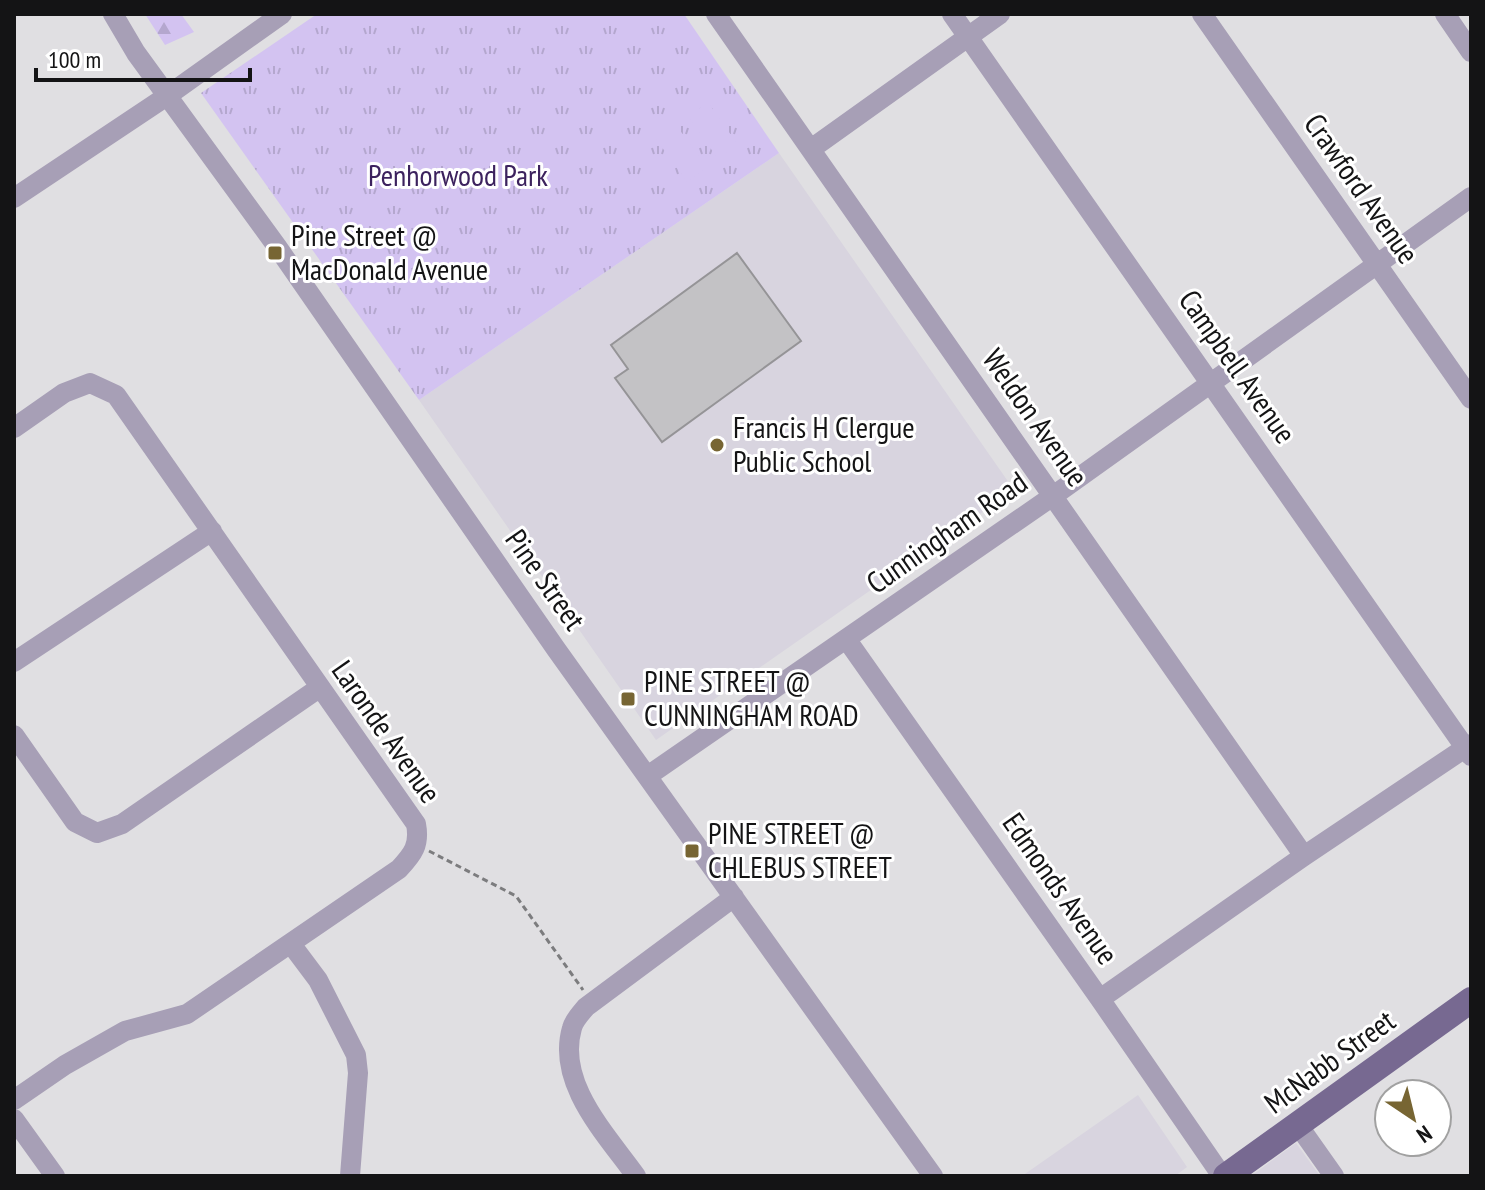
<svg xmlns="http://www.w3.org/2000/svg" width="1485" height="1190" font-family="'PT Sans Narrow',sans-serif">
	<defs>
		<pattern id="grass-tufts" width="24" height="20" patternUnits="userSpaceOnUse" patternTransform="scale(2)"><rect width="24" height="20" fill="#d3c3f1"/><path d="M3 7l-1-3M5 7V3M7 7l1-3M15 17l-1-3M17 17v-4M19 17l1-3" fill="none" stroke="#b4a7ce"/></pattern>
		<pattern id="forest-firs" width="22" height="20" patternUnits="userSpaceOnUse" patternTransform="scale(2)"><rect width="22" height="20" fill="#d3c3f1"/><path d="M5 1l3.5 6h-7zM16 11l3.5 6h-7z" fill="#b4a7ce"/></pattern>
	</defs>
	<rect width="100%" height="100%" fill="#e0dfe2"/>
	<!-- built -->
	<path fill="#d8d4df" d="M 779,153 L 1014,490 L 656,740 L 419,400 Z
		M 1138,1095 L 1187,1167 L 1175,1176 L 1022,1176 Z
		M 1296,1143 L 1320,1176 L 1251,1176 Z"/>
	<!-- grass -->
	<path fill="url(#grass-tufts)" d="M 317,14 L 684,14 L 779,153 L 419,400 L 201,93 Z"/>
	<!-- forest -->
	<path fill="url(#forest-firs)" d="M 145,14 L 181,14 L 194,32 L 165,45 Z"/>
	<!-- garden -->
	<path fill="#d3c3f1" d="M 708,102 L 738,145 L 718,159 L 688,116 Z
		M 676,125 L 707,167 L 687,182 L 656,139 Z"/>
	<!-- building -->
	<path fill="#c3c2c5" stroke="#959497" stroke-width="2" d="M 737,253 L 801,341 L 662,442 L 615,378 L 628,369 L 611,345 Z"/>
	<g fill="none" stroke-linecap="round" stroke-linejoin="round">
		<!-- path -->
		<path stroke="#7c7c7e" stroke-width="3" stroke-dasharray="6 4" stroke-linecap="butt" d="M 429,851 L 516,896 L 583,990"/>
		<!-- minor -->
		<path stroke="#a79fb6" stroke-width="20" d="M 113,14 L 136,53 L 278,248 L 556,649 L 933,1176
			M 716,14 L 1304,856
			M 952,14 L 1471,756
			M 1202,14 L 1471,399
			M 1445,14 L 1471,52
			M 811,149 L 1000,14
			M 14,198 L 167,96 L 282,14
			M 14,428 L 64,393 L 90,383 L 116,395 L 416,824 C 420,845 413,854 399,869 L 187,1014 L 125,1031 L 65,1065 L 14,1100
			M 847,640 L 1100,999 L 1222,1176
			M 14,662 L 212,531
			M 14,735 L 75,822 L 97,833 L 122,824 L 319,688
			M 649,775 L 1053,496 L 1471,197
			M 291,944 L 318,980 L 356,1055 L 358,1073 L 350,1176
			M 1100,999 L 1304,856 L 1471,744
			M 14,1119 L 55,1176
			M 1298,1125 L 1334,1176
			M 636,1176 C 606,1134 556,1083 572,1028 C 574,1020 581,1013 586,1007 L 734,897"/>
		<!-- major -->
		<path stroke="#776991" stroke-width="26" d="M 1226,1176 L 1471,1000"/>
	</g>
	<!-- markers -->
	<g fill="#776533" stroke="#fff" stroke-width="3">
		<rect x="267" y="245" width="16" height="16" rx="4"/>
		<circle cx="717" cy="445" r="8"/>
		<rect x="620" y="691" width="16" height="16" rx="4"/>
		<rect x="684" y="843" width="16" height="16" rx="4"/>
	</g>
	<g text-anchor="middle" stroke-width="6" stroke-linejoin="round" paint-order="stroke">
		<!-- park labels -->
		<g font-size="30" fill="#3c225e" stroke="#fff">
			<text x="458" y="186">Penhorwood Park</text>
		</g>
		<!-- street labels -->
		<g font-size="30" fill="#141415" stroke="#fff">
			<text transform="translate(1361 189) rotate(55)" y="10">Crawford Avenue</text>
			<text transform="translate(1237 367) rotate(55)" y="10">Campbell Avenue</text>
			<text transform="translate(1035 418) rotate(55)" y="10">Weldon Avenue</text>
			<text transform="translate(947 533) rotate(-35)" y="10">Cunningham Road</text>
			<text transform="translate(545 580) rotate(55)" y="10">Pine Street</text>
			<text transform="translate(386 732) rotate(55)" y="10">Laronde Avenue</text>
			<text transform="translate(1060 889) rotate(55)" y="10">Edmonds Avenue</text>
			<text transform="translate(1330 1062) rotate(-36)" y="10">McNabb Street</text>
		</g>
		<!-- poi labels -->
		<g font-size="30" fill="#141415" stroke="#fff" text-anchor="start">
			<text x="291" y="246">Pine Street @<tspan x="291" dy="34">MacDonald Avenue</tspan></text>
			<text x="733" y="438">Francis H Clergue<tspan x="733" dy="34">Public School</tspan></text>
			<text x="644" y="692">PINE STREET @<tspan x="644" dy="34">CUNNINGHAM ROAD</tspan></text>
			<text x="708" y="844">PINE STREET @<tspan x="708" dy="34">CHLEBUS STREET</tspan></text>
		</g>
	</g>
	<!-- border -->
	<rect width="1485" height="1190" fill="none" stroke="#141415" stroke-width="32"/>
	<!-- north arrow -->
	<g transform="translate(1413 1118) rotate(145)"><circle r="38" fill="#ffffff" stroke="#a1a1a1" stroke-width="2"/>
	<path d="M0-6L14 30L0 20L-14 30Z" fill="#776533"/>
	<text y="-12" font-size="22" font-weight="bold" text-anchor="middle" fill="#141415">N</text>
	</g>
	<!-- scale -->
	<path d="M36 68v12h214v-12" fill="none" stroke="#141415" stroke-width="4"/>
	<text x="48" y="68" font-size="24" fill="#141415" stroke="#ffffff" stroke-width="6" paint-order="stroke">100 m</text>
</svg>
